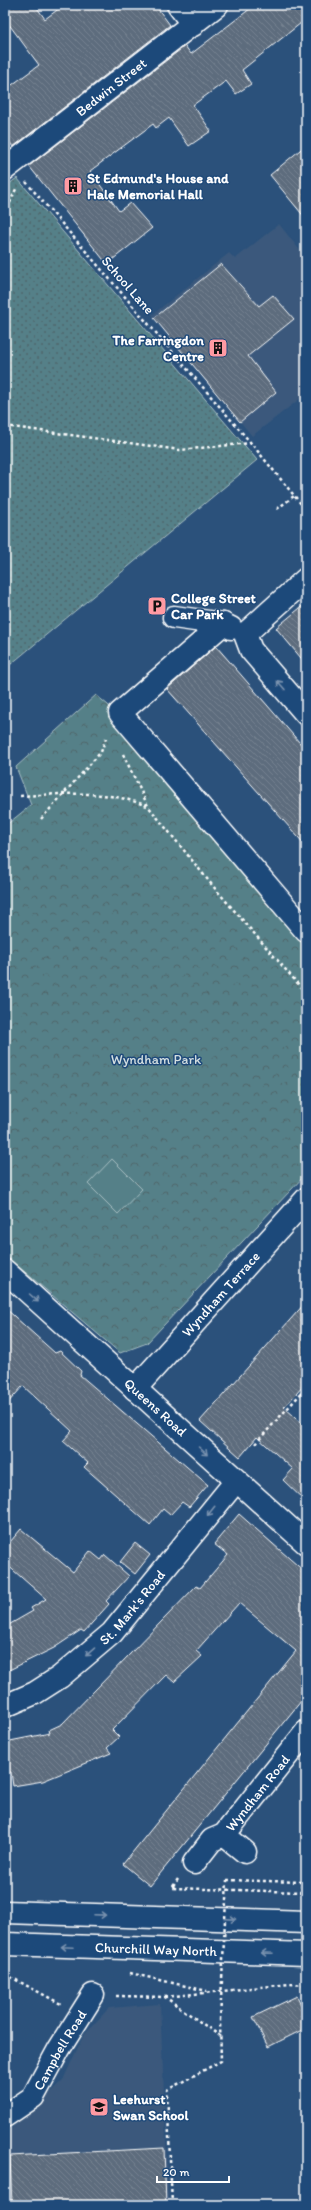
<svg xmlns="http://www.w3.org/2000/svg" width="311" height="2210" font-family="Itim,sans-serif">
	<defs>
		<pattern id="grass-dots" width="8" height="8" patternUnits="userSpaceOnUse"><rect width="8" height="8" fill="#548088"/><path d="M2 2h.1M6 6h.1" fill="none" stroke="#50666a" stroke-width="1.8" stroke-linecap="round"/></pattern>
		<pattern id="park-crowns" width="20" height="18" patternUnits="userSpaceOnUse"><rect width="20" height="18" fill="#548088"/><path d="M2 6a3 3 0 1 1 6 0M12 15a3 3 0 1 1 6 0" fill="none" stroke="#50666a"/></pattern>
		<pattern id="building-back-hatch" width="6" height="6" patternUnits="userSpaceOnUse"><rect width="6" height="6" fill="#5d6c7d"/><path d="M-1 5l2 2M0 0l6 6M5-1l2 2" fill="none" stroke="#758290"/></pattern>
	</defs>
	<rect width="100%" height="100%" fill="#2b517b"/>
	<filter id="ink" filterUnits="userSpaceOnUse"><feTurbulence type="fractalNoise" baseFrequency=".025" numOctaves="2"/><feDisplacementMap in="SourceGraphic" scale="8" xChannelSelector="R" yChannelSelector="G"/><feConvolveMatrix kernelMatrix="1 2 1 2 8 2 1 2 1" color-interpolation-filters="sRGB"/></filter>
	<g filter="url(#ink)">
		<!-- built -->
		<path fill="#3a597c" d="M 279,224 L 306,258 L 306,394 L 252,436 L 152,315 L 229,253 L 235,259 Z
			M 160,2004 L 169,2205 L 5,2205 L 5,2134 L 63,2080 L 83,2036 L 109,2008 Z"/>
		<!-- grass -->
		<path fill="url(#grass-dots)" stroke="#aac0c4" d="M 17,178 L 257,460 L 5,669 L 5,187 Z"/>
		<!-- park -->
		<path fill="url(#park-crowns)" stroke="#aac0c4" d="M 96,695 L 114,710 L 115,718 L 306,944 L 306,1174 L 147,1343 L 120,1353 L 5,1255 L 5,826 L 31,805 L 16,767 Z"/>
		<!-- pitch -->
		<path fill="#548088" stroke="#aac0c4" d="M 112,1159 L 142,1189 L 118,1214 L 88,1184 Z"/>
		<!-- building -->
		<path fill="url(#building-back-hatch)" stroke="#fff" d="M 5,5 L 35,5 L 45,19 L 64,5 L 155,5 L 170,25 L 13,147 L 5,136 L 5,90 L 39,65 L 5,19 Z
			M 255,5 L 306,5 L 306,19 L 242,70 L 251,84 L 236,94 L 226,81 L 193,105 L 211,131 L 189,146 L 169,118 L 156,128 L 153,124 L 90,171 L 119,211 L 130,203 L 152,228 L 107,264 L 29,166 L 185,46 L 191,54 Z
			M 306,145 L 306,219 L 270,175 Z
			M 221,264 L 259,306 L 273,295 L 294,319 L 248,356 L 276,392 L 240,422 L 154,318 Z
			M 306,603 L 306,664 L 276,628 Z
			M 216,646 L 306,750 L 306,846 L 167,689 Z
			M 306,1302 L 306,1383 L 284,1407 L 306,1427 L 306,1502 L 283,1480 L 293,1469 L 257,1437 L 240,1457 L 200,1421 Z
			M 5,1308 L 55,1353 L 60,1351 L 81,1371 L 80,1375 L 208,1485 L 189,1507 L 182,1502 L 170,1515 L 163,1509 L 150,1525 L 84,1467 L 88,1463 L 63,1441 L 72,1431 L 23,1386 L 5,1406 Z
			M 239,1514 L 306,1573 L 306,1695 L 150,1886 L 123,1864 L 296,1651 L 239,1603 L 196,1651 L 202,1656 L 174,1682 L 166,1675 L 112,1730 L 119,1737 L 107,1748 L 111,1753 L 43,1781 L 13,1786 L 11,1772 L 5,1772 L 5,1742 L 50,1733 L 49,1730 L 62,1724 L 196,1586 L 200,1588 L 228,1555 L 214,1544 Z
			M 21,1529 L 73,1572 L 90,1551 L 101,1560 L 105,1555 L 129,1576 L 106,1601 L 109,1604 L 84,1632 L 81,1630 L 54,1648 L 5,1672 L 5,1627 L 33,1611 L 31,1608 L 46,1599 L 5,1563 L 5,1548 Z
			M 135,1543 L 150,1555 L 135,1574 L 120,1562 Z
			M 297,1996 L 306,2015 L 306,2028 L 268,2047 L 253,2017 Z
			M 164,2148 L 166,2205 L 12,2205 L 10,2156 Z"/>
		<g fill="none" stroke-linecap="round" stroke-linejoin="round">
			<defs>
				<g id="minor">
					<path d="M 178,5 L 193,25"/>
					<path id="s1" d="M 5,169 L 217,5"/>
					<path d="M 306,579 L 245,634 L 251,650 L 306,714"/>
					<path d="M 174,617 L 223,624 L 231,628"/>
					<path d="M 223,624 L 120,713 L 306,931"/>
					<path id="s2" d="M 5,1271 L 306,1543"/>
					<path id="s3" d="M 135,1389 L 306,1199"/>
					<path id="s4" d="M 5,1706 L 35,1693 L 60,1677 L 112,1633 L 236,1481"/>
					<path d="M 224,1835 L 245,1852"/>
					<path id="s5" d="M 194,1863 L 212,1840 L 224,1835 L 306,1732"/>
					<path id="s6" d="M 5,2116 L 33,2097 L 59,2049 L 93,1995"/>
				</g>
				<g id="highway">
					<path d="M 5,1912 L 306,1922"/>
					<path id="s7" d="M 5,1944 L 306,1954"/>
				</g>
			</defs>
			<!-- minor casing -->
			<use href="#minor" stroke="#fff" stroke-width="25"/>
			<!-- highway casing -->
			<use href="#highway" stroke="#fff" stroke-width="25"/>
			<!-- path -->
			<path stroke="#fff" stroke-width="2.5" stroke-dasharray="3 3" stroke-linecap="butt" d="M 26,182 L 251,443 L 306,510
				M 5,214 L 16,189
				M 5,426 L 180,450 L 251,443
				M 277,509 L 294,496
				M 123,754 L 148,806 L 212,885 L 306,993
				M 20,796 C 65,794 105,789 147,806
				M 41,819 L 101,752 L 107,735
				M 255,1444 L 306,1388
				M 178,1879 L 172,1888 L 301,1892 L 302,1882 L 227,1880
				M 130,1973 L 207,1991
				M 5,1974 L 61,2004
				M 116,1996 L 165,1997 L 220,2036
				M 165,1997 L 290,1984 L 306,1985
				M 172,2205 L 167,2090 L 221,2061 L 220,2020"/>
			<!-- minor -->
			<use href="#minor" stroke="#1f4a7a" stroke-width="22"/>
			<!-- highway -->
			<use href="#highway" stroke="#1f4a7a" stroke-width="22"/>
			<!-- path-bridge -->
			<path stroke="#fff" stroke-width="2.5" stroke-dasharray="3 3" stroke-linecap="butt" d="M 220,2020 L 227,1880"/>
		</g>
		<!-- one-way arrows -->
		<defs><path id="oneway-shaft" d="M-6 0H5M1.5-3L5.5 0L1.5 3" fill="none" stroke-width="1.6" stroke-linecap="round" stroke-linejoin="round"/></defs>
		<g stroke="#7992af">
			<use href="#oneway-shaft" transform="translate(281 685) rotate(-131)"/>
			<use href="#oneway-shaft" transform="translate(34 1298) rotate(42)"/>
			<use href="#oneway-shaft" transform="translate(203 1451) rotate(42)"/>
			<use href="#oneway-shaft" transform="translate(211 1511) rotate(129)"/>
			<use href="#oneway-shaft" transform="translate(90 1652) rotate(139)"/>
			<use href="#oneway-shaft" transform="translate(100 1915) rotate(2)"/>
			<use href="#oneway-shaft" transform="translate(230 1919) rotate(2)"/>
			<use href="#oneway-shaft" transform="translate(67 1947) rotate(-177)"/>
			<use href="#oneway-shaft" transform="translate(267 1953) rotate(-178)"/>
		</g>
	</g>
	<!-- icons -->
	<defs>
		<symbol id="building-square" viewBox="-11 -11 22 22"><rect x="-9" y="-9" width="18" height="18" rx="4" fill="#ff9aa2" stroke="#1f4a7a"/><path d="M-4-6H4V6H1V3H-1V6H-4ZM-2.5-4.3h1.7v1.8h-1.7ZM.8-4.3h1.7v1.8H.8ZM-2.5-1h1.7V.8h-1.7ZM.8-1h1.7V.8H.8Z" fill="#111"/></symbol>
		<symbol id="parking-square" viewBox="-11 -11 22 22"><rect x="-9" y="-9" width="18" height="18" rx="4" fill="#ff9aa2" stroke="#1f4a7a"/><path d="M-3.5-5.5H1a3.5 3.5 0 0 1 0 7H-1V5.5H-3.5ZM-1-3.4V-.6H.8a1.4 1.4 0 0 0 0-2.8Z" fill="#111"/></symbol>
		<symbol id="school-square" viewBox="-11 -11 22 22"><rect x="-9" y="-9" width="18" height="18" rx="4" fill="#ff9aa2" stroke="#1f4a7a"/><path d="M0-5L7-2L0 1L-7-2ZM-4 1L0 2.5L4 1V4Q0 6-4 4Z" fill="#111"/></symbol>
	</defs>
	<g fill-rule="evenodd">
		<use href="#building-square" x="62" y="175" width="22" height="22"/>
		<use href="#building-square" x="207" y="337" width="22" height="22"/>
		<use href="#parking-square" x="146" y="595" width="22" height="22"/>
		<use href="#school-square" x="88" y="2096" width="22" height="22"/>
	</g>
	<g text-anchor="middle" stroke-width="3" stroke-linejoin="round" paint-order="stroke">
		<!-- street labels -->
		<g font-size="14" fill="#fff" stroke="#1f4a7a">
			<text dy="5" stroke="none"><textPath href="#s1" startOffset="134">Bedwin Street</textPath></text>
			<text transform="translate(128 285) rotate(49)" y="5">School Lane</text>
			<text dy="5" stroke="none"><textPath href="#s3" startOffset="128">Wyndham Terrace</textPath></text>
			<text dy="5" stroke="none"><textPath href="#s2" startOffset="203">Queens Road</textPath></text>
			<text dy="5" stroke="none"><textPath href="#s4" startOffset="163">St. Mark's Road</textPath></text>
			<text dy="5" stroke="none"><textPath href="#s5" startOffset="96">Wyndham Road</textPath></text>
			<text dy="5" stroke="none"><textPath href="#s7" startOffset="151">Churchill Way North</textPath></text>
			<text dy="5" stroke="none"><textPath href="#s6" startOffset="88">Campbell Road</textPath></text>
		</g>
		<!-- poi labels -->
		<g font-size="14" font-weight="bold" fill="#fff" stroke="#1f4a7a" text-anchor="start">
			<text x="87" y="183">St Edmund's House and<tspan x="87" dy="16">Hale Memorial Hall</tspan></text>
			<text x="204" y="345" text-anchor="end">The Farringdon<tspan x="204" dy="16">Centre</tspan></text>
			<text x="171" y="603">College Street<tspan x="171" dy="16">Car Park</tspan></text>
			<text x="113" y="2104">Leehurst<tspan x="113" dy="16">Swan School</tspan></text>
		</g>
		<!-- park labels -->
		<g font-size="14" fill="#d4dfe1" stroke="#1f4a7a">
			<text x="156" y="1064">Wyndham Park</text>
		</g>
	</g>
	<!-- margin -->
	<rect width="311" height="2210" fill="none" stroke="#1f4a7a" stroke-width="20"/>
	<rect x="10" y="10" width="291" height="2190" fill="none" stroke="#fff" stroke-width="1.5" filter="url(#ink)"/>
	<!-- scale -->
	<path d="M157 2176v6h72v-6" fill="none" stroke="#ffffff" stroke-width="2"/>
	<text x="163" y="2176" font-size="12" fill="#ffffff" stroke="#1f4a7a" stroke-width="3" paint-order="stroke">20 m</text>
</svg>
